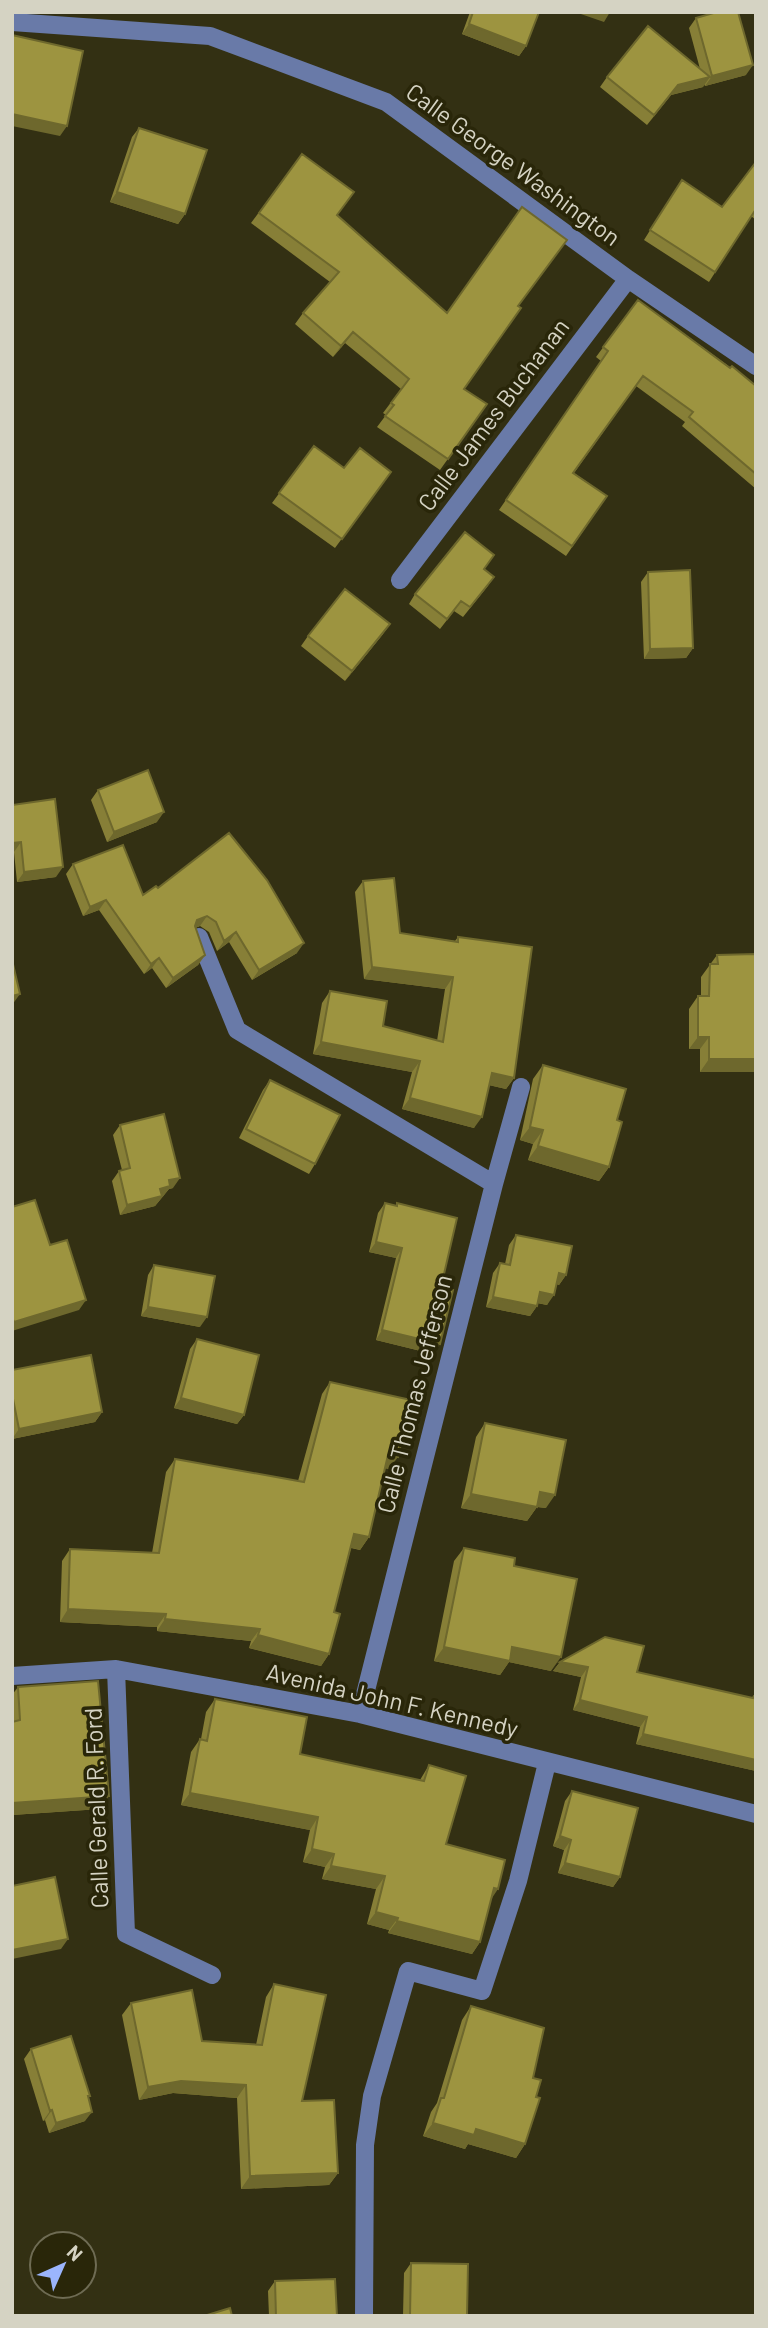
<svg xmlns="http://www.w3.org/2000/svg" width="768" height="2328" font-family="Barlow,sans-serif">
	<rect width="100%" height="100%" fill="#333013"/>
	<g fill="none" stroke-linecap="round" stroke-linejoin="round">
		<!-- minor -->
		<path stroke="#697aa8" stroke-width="18" d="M 12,22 L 210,36 L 386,102 L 628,279 L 756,366
			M 400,580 L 628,279
			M 199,937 L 237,1030 L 494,1184
			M 116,1669 L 126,1934 L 212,1975
			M 12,1676 L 116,1669 L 360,1714 L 756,1814
			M 360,1714 L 494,1184 L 521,1087
			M 364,2316 L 365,2145 L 372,2096 L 408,1971 L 482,1991 L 518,1881 L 547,1763"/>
	</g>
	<!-- wall -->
	<path fill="#877f37" d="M 470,12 L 539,12 L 526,46 L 519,56 L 462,34 Z
		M 696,18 L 746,75 L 705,86 L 704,84 L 703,87 L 671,95 L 647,125 L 600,87 L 607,77 L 700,69 L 689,28 Z
		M 139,128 L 185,214 L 178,224 L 110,202 L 132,137 Z
		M 302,154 L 337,215 L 447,313 L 518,306 L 464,389 L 487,404 L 440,470 L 377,427 L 386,415 L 383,413 L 401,389 L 345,343 L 333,357 L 295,324 L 303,313 L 330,282 L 251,223 Z
		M 756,162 L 756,220 L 751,216 L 709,282 L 644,240 L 675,190 L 722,207 Z
		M 638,300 L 756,386 L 756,489 L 682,426 L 685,422 L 636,386 L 574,473 L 607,496 L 566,556 L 499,510 L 601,361 L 596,357 Z
		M 314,446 L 344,468 L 391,472 L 335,548 L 272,503 Z
		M 484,569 L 494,577 L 487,587 L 463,617 L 454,611 L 440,629 L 409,604 L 415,594 Z
		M 648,572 L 693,648 L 686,658 L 644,659 L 641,582 Z
		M 383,634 L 345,681 L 301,646 L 308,636 Z
		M 98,790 L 157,822 L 107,842 L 91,800 Z
		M 12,805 L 56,877 L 17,882 L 14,852 L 12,852 Z
		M 73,864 L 143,895 L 158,888 L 297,953 L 252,980 L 229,942 L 217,951 L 209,932 L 200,926 L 195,928 L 205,955 L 198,965 L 166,988 L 152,968 L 144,974 L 99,910 L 83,916 L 66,874 Z
		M 363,881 L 400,933 L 455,941 L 458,937 L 514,1078 L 506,1089 L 489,1085 L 474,1128 L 402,1109 L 412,1072 L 313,1054 L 322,1003 L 330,991 L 383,1026 L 437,1041 L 445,989 L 364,979 L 355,892 Z
		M 717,955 L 756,1072 L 700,1072 L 700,1049 L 689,1049 L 689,1009 L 698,996 L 701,996 L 701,977 Z
		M 543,1065 L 617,1120 L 609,1167 L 599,1181 L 528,1160 L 533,1144 L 520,1140 L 533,1079 Z
		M 270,1080 L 315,1164 L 309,1174 L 239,1138 L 263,1090 Z
		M 120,1125 L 173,1188 L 169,1189 L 155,1206 L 120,1215 L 112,1181 L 119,1171 L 122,1170 L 113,1135 Z
		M 385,1203 L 396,1206 L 397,1203 L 441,1287 L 440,1344 L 433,1354 L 376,1340 L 396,1258 L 369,1252 L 378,1213 Z
		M 516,1235 L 566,1275 L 559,1285 L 557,1284 L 547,1305 L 537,1303 L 537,1306 L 530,1316 L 486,1307 L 493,1273 L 500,1263 L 505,1264 L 509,1245 Z
		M 154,1265 L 200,1327 L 141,1316 L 148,1275 Z
		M 197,1339 L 244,1415 L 237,1424 L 174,1408 L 190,1349 Z
		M 12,1370 L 102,1412 L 95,1422 L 12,1439 Z
		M 330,1382 L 389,1469 L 385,1468 L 369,1537 L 360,1550 L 351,1548 L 334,1612 L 329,1654 L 321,1666 L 249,1648 L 251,1641 L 157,1631 L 157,1627 L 60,1622 L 62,1561 L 70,1549 L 152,1553 L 166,1472 L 175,1459 L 298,1481 L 322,1394 Z
		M 485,1423 L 546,1508 L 537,1507 L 527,1521 L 461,1508 L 476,1437 Z
		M 464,1548 L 514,1566 L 551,1671 L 509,1662 L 500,1675 L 434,1661 L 454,1561 Z
		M 560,1662 L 637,1672 L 752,1698 L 754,1696 L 756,1696 L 756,1771 L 636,1744 L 640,1727 L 573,1710 L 581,1677 L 553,1671 Z
		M 18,1687 L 100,1809 L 12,1815 L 12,1695 Z
		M 215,1699 L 300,1754 L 420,1780 L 429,1765 L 446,1844 L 491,1899 L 480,1942 L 472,1954 L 388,1933 L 389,1930 L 367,1924 L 376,1889 L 322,1879 L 325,1867 L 303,1862 L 310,1830 L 181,1805 L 191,1752 L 200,1739 L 201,1739 L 206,1712 Z
		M 572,1791 L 620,1877 L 613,1887 L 558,1873 L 564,1850 L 553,1846 L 565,1801 Z
		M 274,1984 L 302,2101 L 338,2173 L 329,2185 L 241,2189 L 237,2098 L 173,2093 L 139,2100 L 122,2015 L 131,2003 L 202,2041 L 256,2045 L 266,1997 Z
		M 471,2006 L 533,2078 L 536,2097 L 525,2144 L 516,2158 L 468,2144 L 465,2149 L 423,2136 L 431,2112 L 437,2103 L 462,2020 Z
		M 31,2049 L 90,2096 L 88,2098 L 85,2121 L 49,2133 L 45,2120 L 43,2121 L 24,2059 Z
		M 411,2263 L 467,2316 L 403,2316 L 404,2273 Z
		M 275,2281 L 337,2316 L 269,2316 L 268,2291 Z"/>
	<!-- shaded-wall -->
	<path fill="#6e682d" d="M 575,12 L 610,12 L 604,22 Z
		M 469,24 L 526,46 L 519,56 L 462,34 Z
		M 753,65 L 746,75 L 705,86 L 712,76 Z
		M 710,77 L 703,87 L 671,95 L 647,125 L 678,85 Z
		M 12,114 L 67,126 L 60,136 L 12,126 Z
		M 117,192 L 185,214 L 178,224 L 110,202 Z
		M 353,332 L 345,343 L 333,357 L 341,346 Z
		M 390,624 L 383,634 L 345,681 L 352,671 Z
		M 693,648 L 686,658 L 644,659 L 650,649 Z
		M 164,812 L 157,822 L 107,842 L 114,832 Z
		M 21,842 L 14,852 L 12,852 L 12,843 Z
		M 63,867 L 56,877 L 17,882 L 24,872 Z
		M 106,900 L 99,910 L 83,916 L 90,907 Z
		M 207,916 L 200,926 L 190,930 L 197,920 Z
		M 236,932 L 229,942 L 217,951 L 224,941 Z
		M 304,943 L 297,953 L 252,980 L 259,970 Z
		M 205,955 L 198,965 L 166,988 L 173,978 Z
		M 159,958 L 152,968 L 144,974 L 151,964 Z
		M 372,967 L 453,977 L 445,989 L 364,979 Z
		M 20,994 L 12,1005 L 12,996 Z
		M 698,1037 L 709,1037 L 700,1049 L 689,1049 Z
		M 321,1042 L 420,1061 L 412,1072 L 313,1054 Z
		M 709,1059 L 756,1059 L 756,1072 L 700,1072 Z
		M 492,1073 L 514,1078 L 506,1089 L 484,1084 Z
		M 410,1098 L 482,1117 L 474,1128 L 402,1109 Z
		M 530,1127 L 543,1130 L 533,1144 L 520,1140 Z
		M 538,1146 L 609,1167 L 599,1181 L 528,1160 Z
		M 180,1178 L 173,1188 L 169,1189 L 155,1206 L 120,1215 L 127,1205 L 160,1189 L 169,1180 Z
		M 376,1242 L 402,1248 L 396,1258 L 369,1252 Z
		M 559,1273 L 566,1275 L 559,1285 L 552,1283 Z
		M 540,1292 L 554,1295 L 547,1305 L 533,1302 Z
		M 493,1297 L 537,1306 L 530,1316 L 486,1307 Z
		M 86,1300 L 79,1310 L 12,1331 L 12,1325 L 14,1322 Z
		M 148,1307 L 207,1317 L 200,1327 L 141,1316 Z
		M 382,1330 L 440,1344 L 433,1354 L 376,1340 Z
		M 181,1398 L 244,1415 L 237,1424 L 174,1408 Z
		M 102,1412 L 95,1422 L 12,1439 L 19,1429 Z
		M 388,1455 L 398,1457 L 389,1469 L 379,1467 Z
		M 540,1492 L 555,1495 L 546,1508 L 530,1506 Z
		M 471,1494 L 537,1507 L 527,1521 L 461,1508 Z
		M 354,1534 L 369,1537 L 360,1550 L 345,1546 Z
		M 68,1609 L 166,1614 L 157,1627 L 60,1622 Z
		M 165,1619 L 260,1629 L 251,1641 L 157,1631 Z
		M 258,1635 L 329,1654 L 321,1666 L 249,1648 Z
		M 444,1647 L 512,1647 L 561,1657 L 551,1671 L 509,1662 L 500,1675 L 434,1661 Z
		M 560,1662 L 588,1667 L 581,1677 L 553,1671 Z
		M 580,1700 L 647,1717 L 640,1727 L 573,1710 Z
		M 643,1734 L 756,1760 L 756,1771 L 636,1744 Z
		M 190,1793 L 318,1817 L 310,1830 L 181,1805 Z
		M 109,1796 L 100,1809 L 12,1815 L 12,1803 Z
		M 560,1836 L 571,1840 L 564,1850 L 553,1846 Z
		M 312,1849 L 334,1854 L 325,1867 L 303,1862 Z
		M 565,1863 L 620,1877 L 613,1887 L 558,1873 Z
		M 331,1866 L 385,1876 L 376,1889 L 322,1879 Z
		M 494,1888 L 498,1889 L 490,1901 Z
		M 376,1912 L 398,1918 L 389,1930 L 367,1924 Z
		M 397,1921 L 480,1942 L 472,1954 L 388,1933 Z
		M 68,1939 L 61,1949 L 12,1959 L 12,1950 Z
		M 181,2081 L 246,2085 L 237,2098 L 173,2093 L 139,2100 L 148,2087 Z
		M 52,2110 L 45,2120 L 43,2121 L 50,2111 Z
		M 92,2112 L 85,2121 L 49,2133 L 56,2123 Z
		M 433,2123 L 476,2129 L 525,2144 L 516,2158 L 468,2144 L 465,2149 L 423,2136 Z
		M 338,2173 L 329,2185 L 241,2189 L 250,2176 Z"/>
	<!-- building -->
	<path fill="#9d9440" stroke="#6e682d" stroke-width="2" d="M 473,12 L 539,12 L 526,46 L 469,24 Z
		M 717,12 L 738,12 L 753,65 L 712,76 L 696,18 Z
		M 648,26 L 710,77 L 678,85 L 654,115 L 607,77 Z
		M 12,35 L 83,51 L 67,126 L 12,114 Z
		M 139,128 L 207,150 L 185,214 L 117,192 Z
		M 302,154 L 354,192 L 337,215 L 447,313 L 522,207 L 567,240 L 518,306 L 521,308 L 464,389 L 487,404 L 448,459 L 385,416 L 394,405 L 391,403 L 409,379 L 353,332 L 341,346 L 303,313 L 339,272 L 259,213 Z
		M 756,162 L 756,209 L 715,272 L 650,230 L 682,180 L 722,207 Z
		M 638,300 L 730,368 L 732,366 L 756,386 L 756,474 L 689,417 L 693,412 L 643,376 L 573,473 L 607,496 L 572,546 L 506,500 L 608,351 L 603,347 Z
		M 314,446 L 344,468 L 360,448 L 391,472 L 342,539 L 279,493 Z
		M 465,532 L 494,555 L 484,569 L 494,577 L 470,607 L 461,601 L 447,619 L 415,594 Z
		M 690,570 L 693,648 L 650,649 L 648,572 Z
		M 345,589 L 390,624 L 352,671 L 308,636 Z
		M 148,770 L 164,812 L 114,832 L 98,790 Z
		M 55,799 L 63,867 L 24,872 L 21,842 L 12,843 L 12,805 Z
		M 229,833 L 267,880 L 304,943 L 259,970 L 236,932 L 224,941 L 216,922 L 207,916 L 197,920 L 195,926 L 205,955 L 173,978 L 159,958 L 151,964 L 106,900 L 90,907 L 73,864 L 123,845 L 143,895 L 156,886 L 158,888 Z
		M 394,878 L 400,933 L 458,942 L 458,937 L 532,947 L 514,1078 L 492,1073 L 482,1117 L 410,1098 L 420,1061 L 321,1042 L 330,991 L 387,1001 L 383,1026 L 443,1042 L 453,977 L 372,967 L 363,881 Z
		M 756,954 L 756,1059 L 709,1059 L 709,1037 L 698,1037 L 698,996 L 709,996 L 710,964 L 718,964 L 717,955 Z
		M 12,960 L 20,994 L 12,996 Z
		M 543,1065 L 626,1089 L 617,1120 L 622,1122 L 609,1167 L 538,1146 L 543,1130 L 530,1127 Z
		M 270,1080 L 340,1115 L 315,1164 L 246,1129 Z
		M 164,1114 L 180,1178 L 169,1180 L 170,1186 L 160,1189 L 162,1196 L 127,1205 L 119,1171 L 130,1168 L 120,1125 Z
		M 35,1200 L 50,1245 L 67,1240 L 86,1300 L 14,1322 L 12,1317 L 12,1207 Z
		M 385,1203 L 397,1206 L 397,1203 L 457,1218 L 441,1287 L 453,1290 L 440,1344 L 382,1330 L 402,1248 L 376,1242 Z
		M 516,1235 L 572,1246 L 566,1275 L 559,1273 L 554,1295 L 540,1292 L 537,1306 L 493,1297 L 500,1263 L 510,1265 Z
		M 154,1265 L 215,1276 L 207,1317 L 148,1307 Z
		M 197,1339 L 259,1355 L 244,1415 L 181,1398 Z
		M 91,1355 L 102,1412 L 19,1429 L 12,1394 L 12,1370 Z
		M 330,1382 L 411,1400 L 398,1457 L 388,1455 L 369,1537 L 354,1534 L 334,1612 L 340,1614 L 329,1654 L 258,1635 L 260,1629 L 165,1619 L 166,1614 L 68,1609 L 70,1549 L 159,1553 L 175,1459 L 304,1482 Z
		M 485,1423 L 566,1440 L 555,1495 L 540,1492 L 537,1507 L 471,1494 Z
		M 464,1548 L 515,1558 L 514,1566 L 577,1579 L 561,1657 L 512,1647 L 510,1661 L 444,1647 Z
		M 605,1637 L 644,1646 L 637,1672 L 753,1698 L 754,1696 L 756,1696 L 756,1760 L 643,1734 L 647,1717 L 580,1700 L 588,1667 L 560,1662 Z
		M 98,1681 L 109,1796 L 12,1803 L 12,1722 L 20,1720 L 18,1687 Z
		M 215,1699 L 307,1717 L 300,1754 L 424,1781 L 429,1765 L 466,1776 L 446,1844 L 505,1860 L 498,1889 L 494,1888 L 480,1942 L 397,1921 L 398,1918 L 376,1912 L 385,1876 L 331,1866 L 334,1854 L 312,1849 L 318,1817 L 190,1793 L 200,1739 L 207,1741 Z
		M 572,1791 L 638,1808 L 620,1877 L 565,1863 L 571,1840 L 560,1836 Z
		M 55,1877 L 68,1939 L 12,1950 L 12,1886 Z
		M 274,1984 L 326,1995 L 302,2101 L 334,2100 L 338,2173 L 250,2176 L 246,2085 L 181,2081 L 148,2087 L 131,2003 L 192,1990 L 202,2041 L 262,2045 Z
		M 471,2006 L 544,2028 L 533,2078 L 541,2080 L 536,2097 L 540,2098 L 525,2144 L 476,2129 L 474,2135 L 433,2123 L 441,2098 L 444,2098 Z
		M 71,2036 L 90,2096 L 88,2096 L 92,2112 L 56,2123 L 52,2110 L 50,2111 L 31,2049 Z
		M 411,2263 L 468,2264 L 467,2316 L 410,2316 Z
		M 335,2279 L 337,2316 L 276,2316 L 275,2281 Z
		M 230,2308 L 232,2316 L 204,2316 Z"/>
	<g text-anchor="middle" stroke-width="7" stroke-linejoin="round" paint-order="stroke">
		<!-- street labels -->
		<g font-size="24" fill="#d5d3c3" stroke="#292609">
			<text transform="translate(513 165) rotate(36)" y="8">Calle George Washington</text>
			<text transform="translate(494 415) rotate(-53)" y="8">Calle James Buchanan</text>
			<text transform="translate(415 1394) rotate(-76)" y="8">Calle Thomas Jefferson</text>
			<text transform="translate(392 1701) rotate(13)" y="8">Avenida John F. Kennedy</text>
			<text transform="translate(97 1808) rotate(-92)" y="8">Calle Gerald R. Ford</text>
		</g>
	</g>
	<!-- border -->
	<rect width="768" height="2328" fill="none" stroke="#d5d3c3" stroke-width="28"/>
	<!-- north arrow -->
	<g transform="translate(63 2265) rotate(45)"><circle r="33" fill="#292609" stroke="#6e6b53" stroke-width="2"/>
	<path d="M0-5L12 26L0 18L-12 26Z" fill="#9bb5fd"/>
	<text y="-10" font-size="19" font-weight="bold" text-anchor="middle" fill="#d5d3c3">N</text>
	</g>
</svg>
